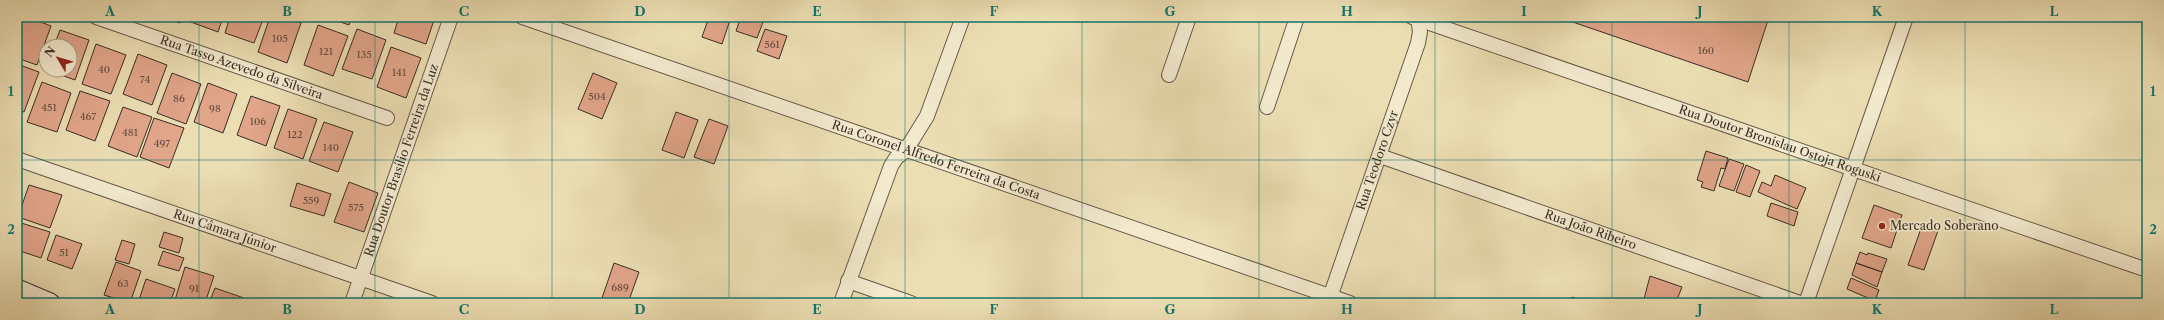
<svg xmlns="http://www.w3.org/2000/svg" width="2164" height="320" font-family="'Libre Caslon Text',serif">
	<rect width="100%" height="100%" fill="#ecdeb3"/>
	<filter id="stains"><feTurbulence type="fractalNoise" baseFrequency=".005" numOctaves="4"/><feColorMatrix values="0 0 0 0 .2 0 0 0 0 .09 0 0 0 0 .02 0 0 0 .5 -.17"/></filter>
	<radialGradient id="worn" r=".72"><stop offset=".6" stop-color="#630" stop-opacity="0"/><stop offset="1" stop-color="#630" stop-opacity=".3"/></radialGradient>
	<!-- building -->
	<path fill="#e1a589" stroke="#3b2d24" d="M 21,17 L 28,17 L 51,26 L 37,65 L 17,58 L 17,29 Z
		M 163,17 L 182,17 L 180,23 Z
		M 190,17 L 223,17 L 218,32 L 188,21 Z
		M 230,17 L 264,17 L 254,43 L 225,33 Z
		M 270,17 L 284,17 L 301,23 L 287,63 L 258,52 Z
		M 326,17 L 352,17 L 349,25 Z
		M 377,17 L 394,17 L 393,21 Z
		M 399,17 L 435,17 L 426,44 L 394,33 Z
		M 709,17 L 731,17 L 722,44 L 702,37 Z
		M 741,17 L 765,17 L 757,38 L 736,31 Z
		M 1558,17 L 1769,17 L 1748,82 Z
		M 318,25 L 348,36 L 333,76 L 304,65 Z
		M 357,29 L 386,40 L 372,79 L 342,69 Z
		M 765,29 L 787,36 L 779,59 L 757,51 Z
		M 60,30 L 89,40 L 75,80 L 47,70 L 70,70 L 70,46 L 54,46 Z
		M 96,44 L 126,55 L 111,94 L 82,84 Z
		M 391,47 L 421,58 L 406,98 L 377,87 Z
		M 138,54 L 167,65 L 152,105 L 123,94 Z
		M 17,64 L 39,72 L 24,112 L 17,109 Z
		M 172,73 L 201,84 L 186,124 L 157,113 Z
		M 593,73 L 617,83 L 602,119 L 578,109 Z
		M 42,82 L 71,93 L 57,132 L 27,122 Z
		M 208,83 L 237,94 L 223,133 L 194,122 Z
		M 80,91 L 110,101 L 95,141 L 66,130 Z
		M 251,96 L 280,106 L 266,146 L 237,135 Z
		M 123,107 L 152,117 L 137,157 L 108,146 Z
		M 288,109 L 317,119 L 303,159 L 274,148 Z
		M 676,112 L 698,120 L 684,158 L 662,150 Z
		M 154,118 L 184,128 L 169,168 L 140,157 Z
		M 709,119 L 728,126 L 714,164 L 694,157 Z
		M 324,122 L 353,132 L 338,172 L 309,161 Z
		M 1706,151 L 1728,158 L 1725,169 L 1721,168 L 1714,191 L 1701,187 L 1703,182 L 1697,180 Z
		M 1729,159 L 1744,164 L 1734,191 L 1719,186 Z
		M 1746,165 L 1760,171 L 1750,197 L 1736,192 Z
		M 1775,175 L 1806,188 L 1797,209 L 1758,192 L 1762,182 L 1771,186 Z
		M 349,182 L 378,193 L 364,232 L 334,222 Z
		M 297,183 L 331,194 L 324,216 L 290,206 Z
		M 29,185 L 62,195 L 50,228 L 18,217 Z
		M 1771,203 L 1798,212 L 1794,226 L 1767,216 Z
		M 1874,205 L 1902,215 L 1891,248 L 1862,238 Z
		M 18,222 L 50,232 L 41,258 L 17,250 Z
		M 1923,223 L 1939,228 L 1924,270 L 1908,265 Z
		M 164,232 L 183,238 L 179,253 L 159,247 Z
		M 56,235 L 82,244 L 72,269 L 47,260 Z
		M 122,240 L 135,244 L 129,264 L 115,260 Z
		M 163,251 L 184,258 L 179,271 L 158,265 Z
		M 1860,252 L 1867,255 L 1868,253 L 1887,259 L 1882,272 L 1856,263 Z
		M 116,262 L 141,271 L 130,303 L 104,295 Z
		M 614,263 L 639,272 L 628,303 L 601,301 Z
		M 1856,263 L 1882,272 L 1877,287 L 1852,275 Z
		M 185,267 L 214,276 L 205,303 L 183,303 L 175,300 Z
		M 1650,276 L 1682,287 L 1676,302 L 1643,303 Z
		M 1851,278 L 1879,290 L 1875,301 L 1847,289 Z
		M 146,279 L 175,289 L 170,303 L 138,303 Z
		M 215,288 L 244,298 L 243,303 L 209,303 Z
		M 1572,297 L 1589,303 L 1570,303 Z"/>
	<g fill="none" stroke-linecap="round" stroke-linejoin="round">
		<defs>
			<g id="street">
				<path id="s1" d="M 96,17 L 387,118"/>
				<path id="s2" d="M 522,17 L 1350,303"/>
				<path id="s3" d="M 1412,17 L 2147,270"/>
				<path d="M 1169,75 L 1189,17"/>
				<path d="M 1267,107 L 1297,17"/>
				<path id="s4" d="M 1380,156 L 1800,303"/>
				<path id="s5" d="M 17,159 L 432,303"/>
				<path d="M 848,281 L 911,303"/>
				<path id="s6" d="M 352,303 L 451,17"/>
				<path d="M 841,303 L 891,166 L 896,158 L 906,150 L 927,116 L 963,17"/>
				<path id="s7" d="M 1328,303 L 1418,43 L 1420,32 L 1418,17"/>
				<path d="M 1806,303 L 1906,17"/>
			</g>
			<path id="secondary" d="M 17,289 L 50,303"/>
		</defs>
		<!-- street casing -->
		<use href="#street" stroke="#675948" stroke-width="16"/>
		<!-- secondary casing -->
		<use href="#secondary" stroke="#3b2d24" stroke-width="21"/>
		<!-- street -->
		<use href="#street" stroke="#f3eace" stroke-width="14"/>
		<!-- secondary -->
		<use href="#secondary" stroke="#f3eace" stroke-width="19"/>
	</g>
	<!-- grid -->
	<path fill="none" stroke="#0f766e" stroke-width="1" stroke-opacity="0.55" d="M 199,17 L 199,303M 375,17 L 375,303M 552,17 L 552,303M 729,17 L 729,303M 905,17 L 905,303M 1082,17 L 1082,303M 1259,17 L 1259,303M 1435,17 L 1435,303M 1612,17 L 1612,303M 1789,17 L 1789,303M 1965,17 L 1965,303M 17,160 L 2147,160"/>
	<!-- markers -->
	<circle fill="#8f2418" stroke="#f3eace" stroke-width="1.5" cx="1882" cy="226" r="4"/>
	<g text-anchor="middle" stroke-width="3.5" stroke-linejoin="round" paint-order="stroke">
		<!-- number labels -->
		<g font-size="10" fill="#644b3d">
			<text x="280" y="42">105</text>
			<text x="772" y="48">561</text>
			<text x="1706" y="54">160</text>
			<text x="326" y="55">121</text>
			<text x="364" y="58">135</text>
			<text x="104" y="73">40</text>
			<text x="399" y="76">141</text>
			<text x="145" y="83">74</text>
			<text x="597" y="100">504</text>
			<text x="179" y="102">86</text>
			<text x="49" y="111">451</text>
			<text x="215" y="112">98</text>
			<text x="88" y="120">467</text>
			<text x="258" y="125">106</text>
			<text x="130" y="136">481</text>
			<text x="295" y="138">122</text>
			<text x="162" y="147">497</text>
			<text x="331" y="151">140</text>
			<text x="311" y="204">559</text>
			<text x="356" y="211">575</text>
			<text x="64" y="256">51</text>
			<text x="123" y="287">63</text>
			<text x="620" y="291">689</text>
			<text x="194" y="292">91</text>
		</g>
		<!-- street labels -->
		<g font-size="12" fill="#3b2d24" stroke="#f3eace">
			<text dy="4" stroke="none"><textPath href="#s1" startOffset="154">Rua Tasso Azevedo da Silveira</textPath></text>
			<text dy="4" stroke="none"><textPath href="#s3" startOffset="389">Rua Doutor Bronislau Ostoja Roguski</textPath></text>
			<text dy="4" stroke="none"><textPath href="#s6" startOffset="151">Rua Doutor Brasílio Ferreira da Luz</textPath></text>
			<text dy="4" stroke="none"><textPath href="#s2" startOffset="438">Rua Coronel Alfredo Ferreira da Costa</textPath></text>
			<text dy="4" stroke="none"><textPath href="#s7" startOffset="151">Rua Teodoro Czyr</textPath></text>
			<text dy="4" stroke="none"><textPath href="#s4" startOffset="223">Rua João Ribeiro</textPath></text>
			<text dy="4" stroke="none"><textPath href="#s5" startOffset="220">Rua Câmara Júnior</textPath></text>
		</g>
		<!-- poi labels -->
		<g font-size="12" fill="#3b2d24" stroke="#f3eace" text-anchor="start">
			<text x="1890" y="230">Mercado Soberano</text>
		</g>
	</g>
	<!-- margin -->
	<rect width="2164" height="320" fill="none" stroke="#ecdeb3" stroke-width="44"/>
	<!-- north arrow -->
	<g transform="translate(58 58) rotate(308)"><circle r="19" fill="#f3eace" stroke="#a99e8a"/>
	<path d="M0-3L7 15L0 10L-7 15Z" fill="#8f2418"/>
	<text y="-6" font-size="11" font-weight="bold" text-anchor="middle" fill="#3b2d24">N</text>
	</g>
	<rect x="22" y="22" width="2120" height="276" fill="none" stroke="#0f766e" stroke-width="1.5"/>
	<g font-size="13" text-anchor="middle" font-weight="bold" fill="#0f766e">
		<text x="110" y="16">A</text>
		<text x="287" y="16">B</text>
		<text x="464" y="16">C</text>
		<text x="640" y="16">D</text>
		<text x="817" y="16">E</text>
		<text x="994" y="16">F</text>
		<text x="1170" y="16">G</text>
		<text x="1347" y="16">H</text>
		<text x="1524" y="16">I</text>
		<text x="1700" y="16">J</text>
		<text x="1877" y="16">K</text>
		<text x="2054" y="16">L</text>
		<text x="11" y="96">1</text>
		<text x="2153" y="96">1</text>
		<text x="11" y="234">2</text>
		<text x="2153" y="234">2</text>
		<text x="110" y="314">A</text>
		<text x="287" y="314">B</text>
		<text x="464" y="314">C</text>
		<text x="640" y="314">D</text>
		<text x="817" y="314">E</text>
		<text x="994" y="314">F</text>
		<text x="1170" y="314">G</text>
		<text x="1347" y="314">H</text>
		<text x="1524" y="314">I</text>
		<text x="1700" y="314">J</text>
		<text x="1877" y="314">K</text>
		<text x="2054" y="314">L</text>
	</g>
	<rect width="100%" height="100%" filter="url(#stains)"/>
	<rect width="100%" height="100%" fill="url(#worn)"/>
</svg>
